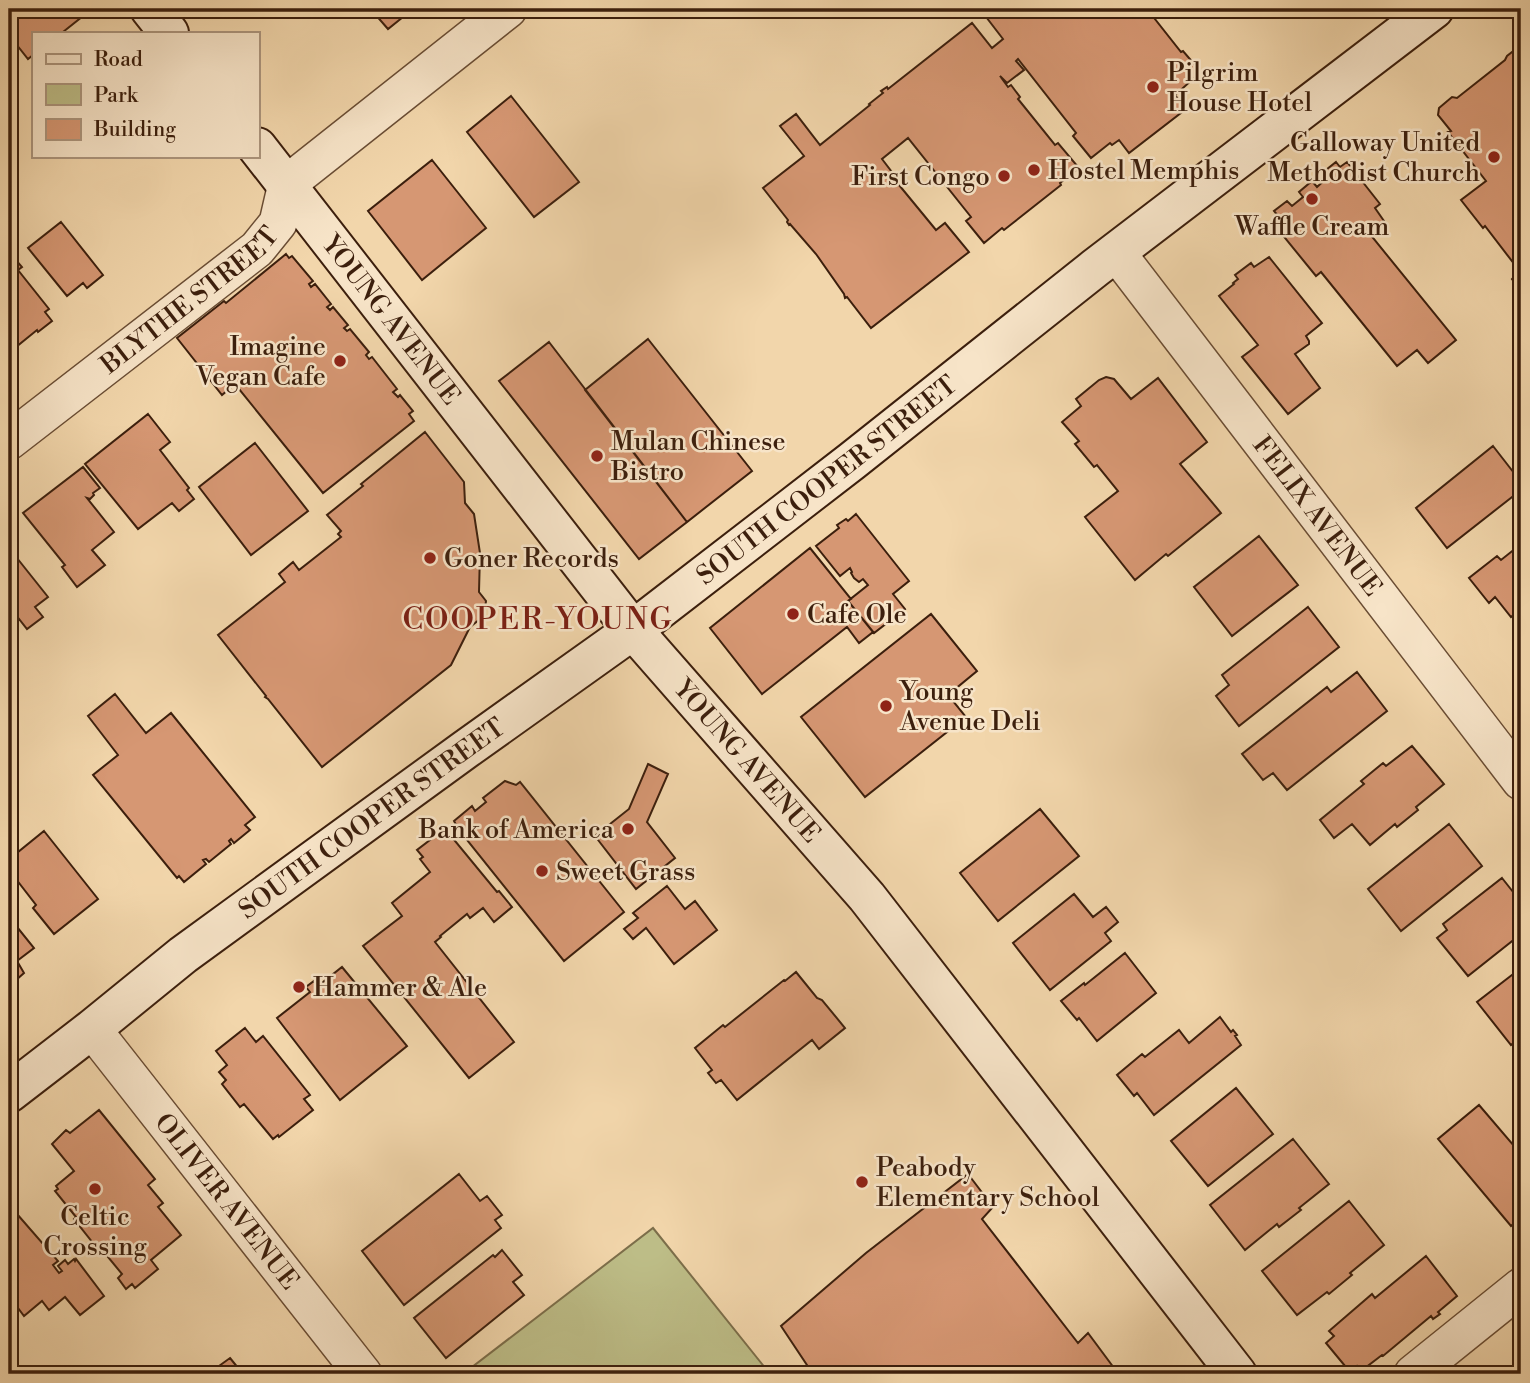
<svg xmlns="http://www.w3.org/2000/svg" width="1530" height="1383" font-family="'Libre Bodoni',serif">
	<rect width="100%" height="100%" fill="#f2d6ab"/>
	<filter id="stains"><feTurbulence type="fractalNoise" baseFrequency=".00286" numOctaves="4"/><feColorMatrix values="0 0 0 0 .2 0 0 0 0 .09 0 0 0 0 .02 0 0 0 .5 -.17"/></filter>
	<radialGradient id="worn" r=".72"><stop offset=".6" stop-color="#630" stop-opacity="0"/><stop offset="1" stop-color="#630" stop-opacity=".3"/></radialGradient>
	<!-- green -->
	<path fill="#bdbd87" stroke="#7c6e4a" stroke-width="2" d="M 653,1228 L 770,1374 L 463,1374 Z"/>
	<!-- building -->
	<path fill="#d69773" stroke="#3c1f0d" stroke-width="2" d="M 9,9 L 77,9 L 83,16 L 63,32 L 65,33 L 33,33 L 33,55 L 28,59 L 9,35 Z
		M 365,9 L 409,9 L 406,11 L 408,13 L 388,29 L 375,14 L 371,17 Z
		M 980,9 L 1147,9 L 1181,52 L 1183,51 L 1201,72 L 1175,95 L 1186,109 L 1129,153 L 1119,140 L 1112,145 L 1110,143 L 1091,158 L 1073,136 L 1076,133 L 1018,59 L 1016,61 L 1024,70 L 1007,83 L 1000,76 L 1008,87 L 1011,85 L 1020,97 L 1018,99 L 1055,145 L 1058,143 L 1079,168 L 1060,183 L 1061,185 L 1004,230 L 1002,228 L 984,243 L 966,221 L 971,217 L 908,138 L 882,159 L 901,184 L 899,185 L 936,230 L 945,223 L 969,252 L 871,328 L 847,297 L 845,298 L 844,294 L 816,254 L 790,224 L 789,225 L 787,222 L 788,220 L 763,188 L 804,156 L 780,126 L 796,114 L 820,145 L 870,105 L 869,104 L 883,93 L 881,91 L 887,87 L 888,89 L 972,23 L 992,48 L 1003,39 Z
		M 1521,45 L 1521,291 L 1512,279 L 1517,274 L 1515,272 L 1518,269 L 1485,226 L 1483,228 L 1461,200 L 1486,181 L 1448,132 L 1451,131 L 1438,115 L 1439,108 L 1452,97 L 1457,98 L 1505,60 L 1507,56 Z
		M 511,96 L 579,182 L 534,217 L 467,132 Z
		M 432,160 L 486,228 L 422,280 L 368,211 Z
		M 1336,162 L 1340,167 L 1347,162 L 1380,204 L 1375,208 L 1384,221 L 1369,233 L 1456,340 L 1428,363 L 1417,350 L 1397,366 L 1321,272 L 1316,276 L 1272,222 L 1279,217 L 1274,211 L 1287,201 L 1292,206 L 1303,197 L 1299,192 L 1312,181 L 1317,187 L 1327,178 L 1322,173 Z
		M 61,222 L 103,275 L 87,288 L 83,283 L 67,296 L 28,248 Z
		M 9,252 L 22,267 L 18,270 L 49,309 L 45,312 L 52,321 L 38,332 L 37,330 L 16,347 L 9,338 Z
		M 286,254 L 289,258 L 292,256 L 313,281 L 309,284 L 311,287 L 315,284 L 331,304 L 327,307 L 330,310 L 333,307 L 348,325 L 344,328 L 347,331 L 350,329 L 369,352 L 366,355 L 369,359 L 372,357 L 397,389 L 393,392 L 398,397 L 400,395 L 413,411 L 409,414 L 414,421 L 323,493 L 235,384 L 222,395 L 177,338 L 224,301 L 226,303 Z
		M 1269,257 L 1322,323 L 1306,336 L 1309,341 L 1309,344 L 1295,354 L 1320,388 L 1288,414 L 1242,357 L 1258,345 L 1219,296 L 1234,284 L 1233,283 L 1238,279 L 1235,275 L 1251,263 L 1254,267 Z
		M 648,339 L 752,471 L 687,522 L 585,390 Z
		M 549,342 L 687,522 L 639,559 L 499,381 Z
		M 1106,377 L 1114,379 L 1131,399 L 1158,378 L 1207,442 L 1180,464 L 1221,513 L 1168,556 L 1166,554 L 1135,580 L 1085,517 L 1118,491 L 1097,465 L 1094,467 L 1075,444 L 1079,441 L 1062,422 L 1081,406 L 1076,399 L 1099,380 Z
		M 148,414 L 170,442 L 160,450 L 189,488 L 187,490 L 194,499 L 179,511 L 172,503 L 138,529 L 85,464 Z
		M 425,432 L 464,482 L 465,503 L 474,514 L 480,553 L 479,592 L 486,601 L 484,616 L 470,627 L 451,665 L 322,767 L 268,699 L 265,697 L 266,696 L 218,635 L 285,582 L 279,574 L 293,562 L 299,570 L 341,537 L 338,534 L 341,531 L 327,515 L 363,486 L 361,484 Z
		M 255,443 L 308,511 L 251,555 L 199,487 Z
		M 1493,446 L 1521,482 L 1521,490 L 1447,548 L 1416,508 Z
		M 83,467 L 100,488 L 93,493 L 94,495 L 90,499 L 87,498 L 114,532 L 92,550 L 105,565 L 77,587 L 62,567 L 65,565 L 23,513 Z
		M 856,514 L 909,581 L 893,594 L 905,609 L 874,633 L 848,601 L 868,585 L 863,579 L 859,582 L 854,578 L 851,573 L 852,572 L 850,568 L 840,576 L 816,546 L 839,528 L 837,525 L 846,519 L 848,521 Z
		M 1259,536 L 1298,585 L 1232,636 L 1194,587 Z
		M 1521,544 L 1521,609 L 1511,617 L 1495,597 L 1489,603 L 1469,578 L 1497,556 L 1501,560 Z
		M 9,548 L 48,597 L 35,607 L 43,617 L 27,629 L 19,619 L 10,627 L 9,626 Z
		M 810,548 L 851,599 L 848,601 L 873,632 L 859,643 L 847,627 L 762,694 L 710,628 Z
		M 1308,607 L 1339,647 L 1239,726 L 1216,696 L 1229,685 L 1222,675 Z
		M 931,614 L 977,671 L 948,695 L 966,717 L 865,797 L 801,717 Z
		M 1357,672 L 1387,711 L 1287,790 L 1273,773 L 1263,780 L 1242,754 L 1327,687 L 1331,692 Z
		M 115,694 L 146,733 L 171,713 L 255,817 L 245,825 L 250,830 L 234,843 L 231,839 L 229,841 L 231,844 L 209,862 L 206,859 L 203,860 L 206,864 L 184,882 L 179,876 L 177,878 L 93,775 L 118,755 L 88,716 Z
		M 1412,746 L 1444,784 L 1416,807 L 1418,810 L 1397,827 L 1395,824 L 1370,845 L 1352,824 L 1334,838 L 1320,820 L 1364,784 L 1361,781 L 1383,763 L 1386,766 Z
		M 648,764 L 668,774 L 647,822 L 675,858 L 636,889 L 595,836 L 629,809 Z
		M 505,781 L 516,785 L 520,782 L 624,912 L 564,961 L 459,830 L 454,821 L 472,806 L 475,811 L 486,802 L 483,798 Z
		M 1040,809 L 1079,856 L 998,921 L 960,873 Z
		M 1449,824 L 1482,866 L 1401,931 L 1368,889 Z
		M 443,830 L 450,837 L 451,836 L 497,892 L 499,891 L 512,907 L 494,922 L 483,908 L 470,918 L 467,914 L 440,936 L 441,937 L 435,942 L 514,1042 L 469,1078 L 363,946 L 402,916 L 392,903 L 430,872 L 420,859 L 423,857 L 417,850 Z
		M 44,831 L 98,899 L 54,934 L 33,908 L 36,905 L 9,870 L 9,841 L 18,852 Z
		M 1502,878 L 1521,902 L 1521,934 L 1468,976 L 1437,938 L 1447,930 L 1443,924 Z
		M 667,886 L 685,909 L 695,901 L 717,930 L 674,964 L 646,928 L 633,939 L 624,929 L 638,918 L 633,913 Z
		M 1074,894 L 1093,917 L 1106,907 L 1118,922 L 1105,933 L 1111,941 L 1050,990 L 1013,943 Z
		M 9,917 L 34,948 L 17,961 L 24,973 L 15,981 L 11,975 L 9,977 Z
		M 1125,953 L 1156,993 L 1097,1041 L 1079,1018 L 1077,1020 L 1061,1001 L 1084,983 L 1085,985 Z
		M 342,967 L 407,1046 L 340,1100 L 277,1018 L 310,992 L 306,987 L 314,981 L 318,986 Z
		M 1521,968 L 1521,1037 L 1511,1045 L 1477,1002 Z
		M 796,972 L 817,998 L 822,1000 L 845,1028 L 819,1049 L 812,1040 L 737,1100 L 721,1080 L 716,1083 L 708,1073 L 712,1070 L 695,1048 L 723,1025 L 725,1027 L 784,980 L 785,981 Z
		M 1220,1017 L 1231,1032 L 1233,1030 L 1237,1035 L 1235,1036 L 1241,1045 L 1154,1115 L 1137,1093 L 1134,1096 L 1117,1075 L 1142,1054 L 1145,1057 L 1179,1030 L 1189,1043 Z
		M 245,1028 L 256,1042 L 263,1036 L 310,1095 L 304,1099 L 313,1110 L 279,1137 L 278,1135 L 273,1139 L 244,1104 L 240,1107 L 222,1084 L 226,1080 L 219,1072 L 227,1065 L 216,1051 Z
		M 1236,1088 L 1273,1134 L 1208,1186 L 1171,1141 Z
		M 1479,1105 L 1521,1154 L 1521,1217 L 1511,1226 L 1438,1139 Z
		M 99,1110 L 155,1179 L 148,1185 L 163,1203 L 158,1207 L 181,1235 L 151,1260 L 158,1269 L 135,1288 L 132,1284 L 126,1289 L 118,1278 L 122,1274 L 99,1246 L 97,1248 L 74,1219 L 76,1217 L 55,1191 L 58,1189 L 56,1186 L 74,1171 L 52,1144 L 66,1130 L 70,1133 Z
		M 1293,1139 L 1329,1184 L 1299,1208 L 1301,1210 L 1279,1227 L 1277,1224 L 1245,1250 L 1210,1205 Z
		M 459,1174 L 480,1201 L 487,1196 L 502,1215 L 495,1220 L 501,1228 L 404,1305 L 362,1251 Z
		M 968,1174 L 993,1207 L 982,1219 L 1078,1343 L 1088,1333 L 1114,1368 L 1106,1374 L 817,1374 L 809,1368 L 781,1326 L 866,1253 Z
		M 1349,1201 L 1384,1245 L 1350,1273 L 1352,1275 L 1329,1294 L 1327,1292 L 1297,1315 L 1262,1271 Z
		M 17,1214 L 58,1261 L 53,1265 L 59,1273 L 62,1271 L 58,1266 L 65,1260 L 68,1264 L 74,1259 L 75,1261 L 76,1259 L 104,1296 L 80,1315 L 65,1297 L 49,1310 L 42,1301 L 24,1316 L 12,1300 L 9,1303 L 9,1221 Z
		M 502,1250 L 522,1275 L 513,1282 L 524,1295 L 446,1358 L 414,1318 L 493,1255 L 495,1257 Z
		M 1426,1256 L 1457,1296 L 1438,1312 L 1440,1314 L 1433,1319 L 1431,1316 L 1383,1356 L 1382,1355 L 1361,1371 L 1357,1366 L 1350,1372 L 1326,1343 L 1334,1336 L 1329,1331 L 1372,1294 L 1375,1298 Z
		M 230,1358 L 243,1374 L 208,1374 Z"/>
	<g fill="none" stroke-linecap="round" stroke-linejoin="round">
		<defs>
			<g id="street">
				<path id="s1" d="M 1116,252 L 1521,781"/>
				<path id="s2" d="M 9,441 L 257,249 L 278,223 L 287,184 L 508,9"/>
				<path id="s3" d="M 92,1029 L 363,1374"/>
				<path d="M 1413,1374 L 1521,1287"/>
			</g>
			<g id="secondary">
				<path d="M 150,9 L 169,33"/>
				<path id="s4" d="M 257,147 L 633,630 L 867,897 L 1237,1374"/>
				<path id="s5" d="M 9,1093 L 92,1029 L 183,955 L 466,749 L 633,630 L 852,461 L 1095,268 L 1434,9"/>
			</g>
		</defs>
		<!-- street casing -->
		<use href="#street" stroke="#6a4d34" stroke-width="40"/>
		<!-- secondary casing -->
		<use href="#secondary" stroke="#3c1f0d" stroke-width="42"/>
		<!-- street -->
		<use href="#street" stroke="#f7e4c8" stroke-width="37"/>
		<!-- secondary -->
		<use href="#secondary" stroke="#f7e4c8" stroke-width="38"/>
	</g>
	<!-- markers -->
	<g fill="#8f2418" stroke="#f7e4c8" stroke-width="2.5">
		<circle cx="1153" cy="87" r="7"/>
		<circle cx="1494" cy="157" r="7"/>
		<circle cx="1034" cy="170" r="7"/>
		<circle cx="1004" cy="176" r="7"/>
		<circle cx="1312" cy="199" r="7"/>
		<circle cx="340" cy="361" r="7"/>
		<circle cx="597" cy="456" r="7"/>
		<circle cx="430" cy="558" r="7"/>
		<circle cx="793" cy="614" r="7"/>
		<circle cx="886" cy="706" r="7"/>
		<circle cx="628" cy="829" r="7"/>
		<circle cx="542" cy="871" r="7"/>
		<circle cx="299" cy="987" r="7"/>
		<circle cx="862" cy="1182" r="7"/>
		<circle cx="95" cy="1189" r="7"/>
	</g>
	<g text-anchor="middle" stroke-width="5" stroke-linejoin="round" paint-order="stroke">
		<!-- poi labels -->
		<g font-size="26" fill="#3c1f0d" stroke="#f7e4c8" text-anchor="start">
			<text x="1167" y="81">Pilgrim<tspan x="1167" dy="30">House Hotel</tspan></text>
			<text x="1480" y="151" text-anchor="end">Galloway United<tspan x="1480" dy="30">Methodist Church</tspan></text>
			<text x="1048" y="179">Hostel Memphis</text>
			<text x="990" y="185" text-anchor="end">First Congo</text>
			<text x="1312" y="235" text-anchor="middle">Waffle Cream</text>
			<text x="326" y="355" text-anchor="end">Imagine<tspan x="326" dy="30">Vegan Cafe</tspan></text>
			<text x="611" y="450">Mulan Chinese<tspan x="611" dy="30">Bistro</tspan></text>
			<text x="444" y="567">Goner Records</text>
			<text x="807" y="623">Cafe Ole</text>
			<text x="900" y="700">Young<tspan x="900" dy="30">Avenue Deli</tspan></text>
			<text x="614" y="838" text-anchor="end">Bank of America</text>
			<text x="556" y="880">Sweet Grass</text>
			<text x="313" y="996">Hammer &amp; Ale</text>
			<text x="876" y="1176">Peabody<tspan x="876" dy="30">Elementary School</tspan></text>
			<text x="95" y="1225" text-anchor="middle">Celtic<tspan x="95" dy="30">Crossing</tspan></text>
		</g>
		<!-- street labels -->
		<g font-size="26" fill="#3c1f0d" stroke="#f7e4c8">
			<text dy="9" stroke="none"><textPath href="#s2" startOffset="229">BLYTHE STREET</textPath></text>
			<text dy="9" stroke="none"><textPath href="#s4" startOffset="219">YOUNG AVENUE</textPath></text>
			<text dy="9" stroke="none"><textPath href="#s5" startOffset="1022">SOUTH COOPER STREET</textPath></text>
			<text dy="9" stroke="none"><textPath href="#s1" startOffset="332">FELIX AVENUE</textPath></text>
			<text dy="9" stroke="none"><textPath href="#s4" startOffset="786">YOUNG AVENUE</textPath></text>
			<text dy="9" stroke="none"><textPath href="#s5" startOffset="455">SOUTH COOPER STREET</textPath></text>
			<text dy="9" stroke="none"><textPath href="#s3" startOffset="219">OLIVER AVENUE</textPath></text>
		</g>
		<!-- quarter labels -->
		<g font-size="30" letter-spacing="2" fill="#7a1f14" stroke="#f7e4c8">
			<text x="538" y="629">COOPER-YOUNG</text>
		</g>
	</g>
	<!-- margin -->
	<rect width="1530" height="1383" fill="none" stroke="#f2d6ab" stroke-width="35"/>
	<rect x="10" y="10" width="1509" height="1362" fill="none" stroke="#3c1f0d" stroke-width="3.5"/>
	<rect x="18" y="18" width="1495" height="1348" fill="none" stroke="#3c1f0d" stroke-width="2"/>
	<!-- legend -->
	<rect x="32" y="32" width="228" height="126" fill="#f7e4c8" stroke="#ac957d" stroke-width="2"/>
	<rect x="46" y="54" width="35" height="10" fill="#f7e4c8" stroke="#ac957d" stroke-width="2"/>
	<text x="94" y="66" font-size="21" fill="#3c1f0d">Road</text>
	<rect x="46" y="84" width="35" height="21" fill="#bdbd87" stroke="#ac957d" stroke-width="2"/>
	<text x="94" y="102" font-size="21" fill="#3c1f0d">Park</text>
	<rect x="46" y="119" width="35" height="21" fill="#d69773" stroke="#ac957d" stroke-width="2"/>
	<text x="94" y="136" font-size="21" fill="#3c1f0d">Building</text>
	<rect width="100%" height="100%" filter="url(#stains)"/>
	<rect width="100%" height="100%" fill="url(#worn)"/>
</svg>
